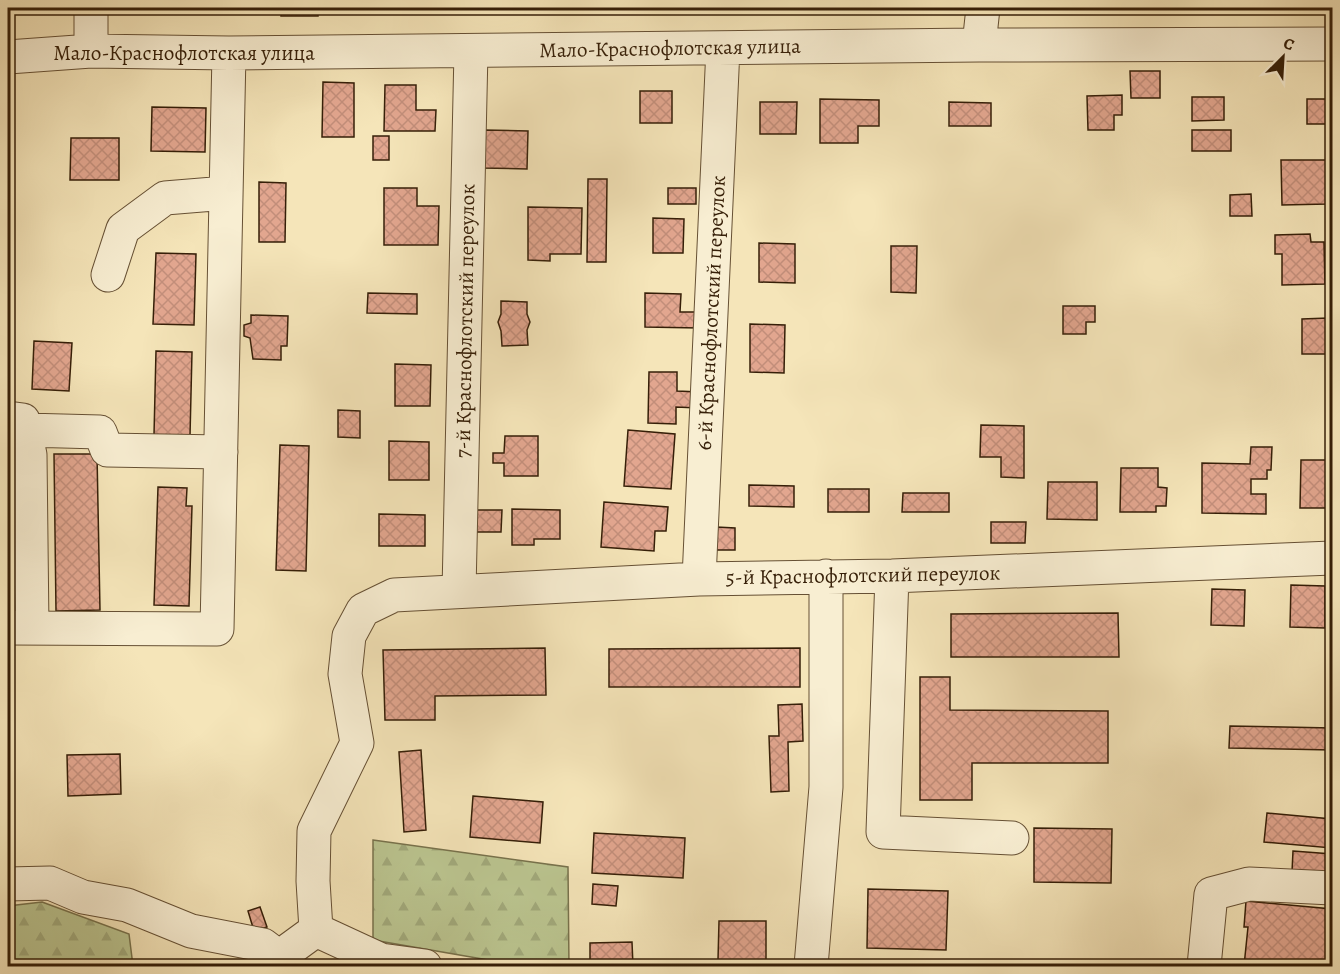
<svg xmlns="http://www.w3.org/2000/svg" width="1340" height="974" font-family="Alegreya,serif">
	<defs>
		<pattern id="forest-firs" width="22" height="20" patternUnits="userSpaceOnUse" patternTransform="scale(1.5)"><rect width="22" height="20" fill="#bbc590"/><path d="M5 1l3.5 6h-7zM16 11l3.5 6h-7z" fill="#a1a97b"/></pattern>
		<pattern id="building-cross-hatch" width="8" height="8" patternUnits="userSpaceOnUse" patternTransform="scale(1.5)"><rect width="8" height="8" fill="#e2a68f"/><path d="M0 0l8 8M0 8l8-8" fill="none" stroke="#c28e7a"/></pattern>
	</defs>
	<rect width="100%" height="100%" fill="#f5e5b9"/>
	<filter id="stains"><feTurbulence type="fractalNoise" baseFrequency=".00333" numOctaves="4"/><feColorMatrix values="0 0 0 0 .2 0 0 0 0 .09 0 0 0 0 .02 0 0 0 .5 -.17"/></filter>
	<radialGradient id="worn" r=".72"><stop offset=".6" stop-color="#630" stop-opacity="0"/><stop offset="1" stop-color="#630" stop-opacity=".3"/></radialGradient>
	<!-- forest -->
	<path fill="url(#forest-firs)" stroke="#78724c" stroke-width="1.5" d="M 373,840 L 568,867 L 569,966 L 523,966 L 373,940 Z
		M 42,902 L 129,934 L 133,966 L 8,966 L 8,906 Z"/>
	<!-- building -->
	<path fill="url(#building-cross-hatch)" stroke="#361f08" stroke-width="1.5" d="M 175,8 L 210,8 L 210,11 L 175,13 Z
		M 281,8 L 318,8 L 318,16 L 281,16 Z
		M 1130,71 L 1160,71 L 1160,98 L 1131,98 Z
		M 323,82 L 354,83 L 354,137 L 322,137 Z
		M 385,85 L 416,85 L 416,110 L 436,110 L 435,131 L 384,131 Z
		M 640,91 L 672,91 L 672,123 L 640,123 Z
		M 1122,95 L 1122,115 L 1114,115 L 1114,130 L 1088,130 L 1087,96 Z
		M 1192,97 L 1224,97 L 1224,120 L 1192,121 Z
		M 820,99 L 879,100 L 879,126 L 858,126 L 858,143 L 820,143 Z
		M 1307,99 L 1332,99 L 1332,124 L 1307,124 Z
		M 760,102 L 797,102 L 796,134 L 760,134 Z
		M 949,102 L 991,103 L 991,126 L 949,126 Z
		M 152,107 L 206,108 L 205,152 L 151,151 Z
		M 8,125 L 13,125 L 14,148 L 8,148 Z
		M 484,130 L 528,131 L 527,169 L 483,168 Z
		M 1192,130 L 1231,130 L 1231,151 L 1192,151 Z
		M 373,136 L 389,136 L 389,160 L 373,160 Z
		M 71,138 L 119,138 L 119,180 L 70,180 Z
		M 1281,160 L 1326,160 L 1327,204 L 1282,205 Z
		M 588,179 L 607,179 L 606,262 L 587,262 Z
		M 259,182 L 286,183 L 285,242 L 259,242 Z
		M 384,188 L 417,188 L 417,206 L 439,206 L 438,245 L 384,245 Z
		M 668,188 L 696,188 L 696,204 L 668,204 Z
		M 1251,194 L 1252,216 L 1230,216 L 1230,195 Z
		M 528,207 L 582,208 L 581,254 L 550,254 L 550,261 L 528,260 Z
		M 653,218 L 684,219 L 683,253 L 653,253 Z
		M 1310,234 L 1311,242 L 1324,242 L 1325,284 L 1282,285 L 1282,254 L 1275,254 L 1275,235 Z
		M 759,243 L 795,244 L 795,283 L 759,282 Z
		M 891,246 L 917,246 L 916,293 L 891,292 Z
		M 156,253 L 196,254 L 194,325 L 153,324 Z
		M 368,293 L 417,294 L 417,314 L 367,313 Z
		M 645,293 L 681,294 L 680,312 L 699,312 L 699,328 L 645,327 Z
		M 501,301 L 527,302 L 527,314 L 530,322 L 527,330 L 528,345 L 502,346 L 501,331 L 498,322 L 501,314 Z
		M 1063,306 L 1095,306 L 1095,322 L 1086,322 L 1086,334 L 1063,334 Z
		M 251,315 L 288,316 L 287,346 L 281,346 L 281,360 L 253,359 L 250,338 L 244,336 L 244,325 L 251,323 Z
		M 1328,318 L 1329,354 L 1302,354 L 1302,319 Z
		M 750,324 L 785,325 L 784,373 L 750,372 Z
		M 34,341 L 72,343 L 69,391 L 32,389 Z
		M 156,351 L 192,352 L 190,436 L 154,435 Z
		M 395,364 L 431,365 L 430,406 L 395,406 Z
		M 649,372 L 677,372 L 677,391 L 699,392 L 698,408 L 676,407 L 676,424 L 648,423 Z
		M 338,410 L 360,411 L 360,438 L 338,437 Z
		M 981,425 L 1024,426 L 1024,478 L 1001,477 L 1001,457 L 980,457 Z
		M 628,430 L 675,434 L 671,489 L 624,486 Z
		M 505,436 L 538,436 L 538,476 L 504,476 L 504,463 L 493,463 L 493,453 L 504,453 Z
		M 389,441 L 429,442 L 429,480 L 389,480 Z
		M 280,445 L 309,446 L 306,571 L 276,570 Z
		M 1251,447 L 1272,447 L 1271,470 L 1267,470 L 1267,479 L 1251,479 L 1251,494 L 1266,494 L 1266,514 L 1202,513 L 1202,463 L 1250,464 Z
		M 54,454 L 97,454 L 100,610 L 56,611 Z
		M 1301,460 L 1332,460 L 1332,478 L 1329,478 L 1329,508 L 1300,508 Z
		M 1121,468 L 1158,468 L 1158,487 L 1167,488 L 1166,506 L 1156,506 L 1156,512 L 1120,512 Z
		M 1048,482 L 1097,482 L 1097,520 L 1047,519 Z
		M 749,485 L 794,486 L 794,507 L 749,506 Z
		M 158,487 L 187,488 L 186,506 L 192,506 L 189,606 L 154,605 Z
		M 828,489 L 869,489 L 869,512 L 828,512 Z
		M 903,493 L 949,493 L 949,512 L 902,512 Z
		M 604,502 L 668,507 L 666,531 L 655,531 L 654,551 L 601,547 Z
		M 512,509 L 560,510 L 560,539 L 534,539 L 534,545 L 512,545 Z
		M 473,510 L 502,510 L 501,532 L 472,532 Z
		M 379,514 L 425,515 L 425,546 L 379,546 Z
		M 991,522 L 1026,522 L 1025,543 L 991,543 Z
		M 716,527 L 735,528 L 735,550 L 715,550 Z
		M 1291,585 L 1325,586 L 1325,628 L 1290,627 Z
		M 1212,589 L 1245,590 L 1244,626 L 1211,625 Z
		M 1118,613 L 1119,657 L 951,657 L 951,614 Z
		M 1329,621 L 1332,621 L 1332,638 L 1329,638 Z
		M 545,648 L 546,695 L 435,696 L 435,720 L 385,720 L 383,650 Z
		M 800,648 L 800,687 L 609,687 L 609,649 Z
		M 920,677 L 950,677 L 950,710 L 1108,711 L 1108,763 L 972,763 L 972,800 L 920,800 Z
		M 802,704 L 803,741 L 788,742 L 789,791 L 771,792 L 769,736 L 779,736 L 778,705 Z
		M 1230,726 L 1332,728 L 1332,750 L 1229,748 Z
		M 421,750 L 426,830 L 404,832 L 399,752 Z
		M 120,754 L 121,794 L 68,796 L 67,755 Z
		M 473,796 L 543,802 L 540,843 L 470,837 Z
		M 1267,813 L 1332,819 L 1332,848 L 1264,842 Z
		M 1034,828 L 1112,829 L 1111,883 L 1034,882 Z
		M 594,833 L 685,838 L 683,878 L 592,873 Z
		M 1293,851 L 1332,854 L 1332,874 L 1292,872 Z
		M 593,884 L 618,886 L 616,906 L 592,904 Z
		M 868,889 L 948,891 L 946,950 L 867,948 Z
		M 1246,901 L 1332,909 L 1332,966 L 1244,966 L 1248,927 L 1244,927 Z
		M 260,907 L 267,927 L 254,931 L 248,911 Z
		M 719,921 L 766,921 L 766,960 L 718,960 Z
		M 632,942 L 633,966 L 590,966 L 590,943 Z"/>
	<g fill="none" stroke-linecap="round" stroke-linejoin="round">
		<defs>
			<path id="minor" d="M 91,8 L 91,51
				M 979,45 L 983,8
				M 8,57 L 91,51 L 229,53 L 979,45 L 1332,44
				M 108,275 L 123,229 L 165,198 L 226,193
				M 8,418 L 23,420 L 30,455 L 32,628
				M 25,430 L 100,432 L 107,450 L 221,452
				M 892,576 L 883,832 L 1012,838
				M 699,579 L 723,48
				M 459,591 L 471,51
				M 8,628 L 217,629 L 229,53
				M 8,884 L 50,883 L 83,897 L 127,905 L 191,931 L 263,945 L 279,957 L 281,966
				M 316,930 L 381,960 L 425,966
				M 279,957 L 316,930 L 313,881 L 314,831 L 357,743 L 345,674 L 349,636 L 363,610 L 394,595 L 699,579 L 892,576 L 1332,558
				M 811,966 L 826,787 L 826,576
				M 1204,966 L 1211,894 L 1249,884 L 1332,888"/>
		</defs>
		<!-- minor casing -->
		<use href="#minor" stroke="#665034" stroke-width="35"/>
		<!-- minor -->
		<use href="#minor" stroke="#f8eed2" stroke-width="33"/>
	</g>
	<g text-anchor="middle" stroke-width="4.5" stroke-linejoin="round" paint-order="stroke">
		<!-- street labels -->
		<g font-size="21" fill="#361f08" stroke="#f8eed2">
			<text transform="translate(670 48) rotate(-1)" y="7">Мало-Краснофлотская улица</text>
			<text x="184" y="60">Мало-Краснофлотская улица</text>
			<text transform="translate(711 313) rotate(-87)" y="7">6-й Краснофлотский переулок</text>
			<text transform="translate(465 321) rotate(-89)" y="7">7-й Краснофлотский переулок</text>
			<text transform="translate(863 575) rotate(-1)" y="7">5-й Краснофлотский переулок</text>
		</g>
	</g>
	<!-- margin -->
	<rect width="1340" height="974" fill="none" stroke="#f5e5b9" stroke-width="30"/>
	<rect x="9" y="9" width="1322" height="956" fill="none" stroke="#361f08" stroke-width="3"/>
	<rect x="15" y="15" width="1310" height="944" fill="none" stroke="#361f08" stroke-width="1.5"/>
	<!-- north arrow -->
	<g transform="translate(1283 57) rotate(24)" stroke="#f8eed2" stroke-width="4.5" paint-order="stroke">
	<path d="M0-4.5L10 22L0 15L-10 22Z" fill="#361f08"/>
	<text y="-9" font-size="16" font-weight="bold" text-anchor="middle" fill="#361f08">С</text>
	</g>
	<rect width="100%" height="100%" filter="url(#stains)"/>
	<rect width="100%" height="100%" fill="url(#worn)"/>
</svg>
